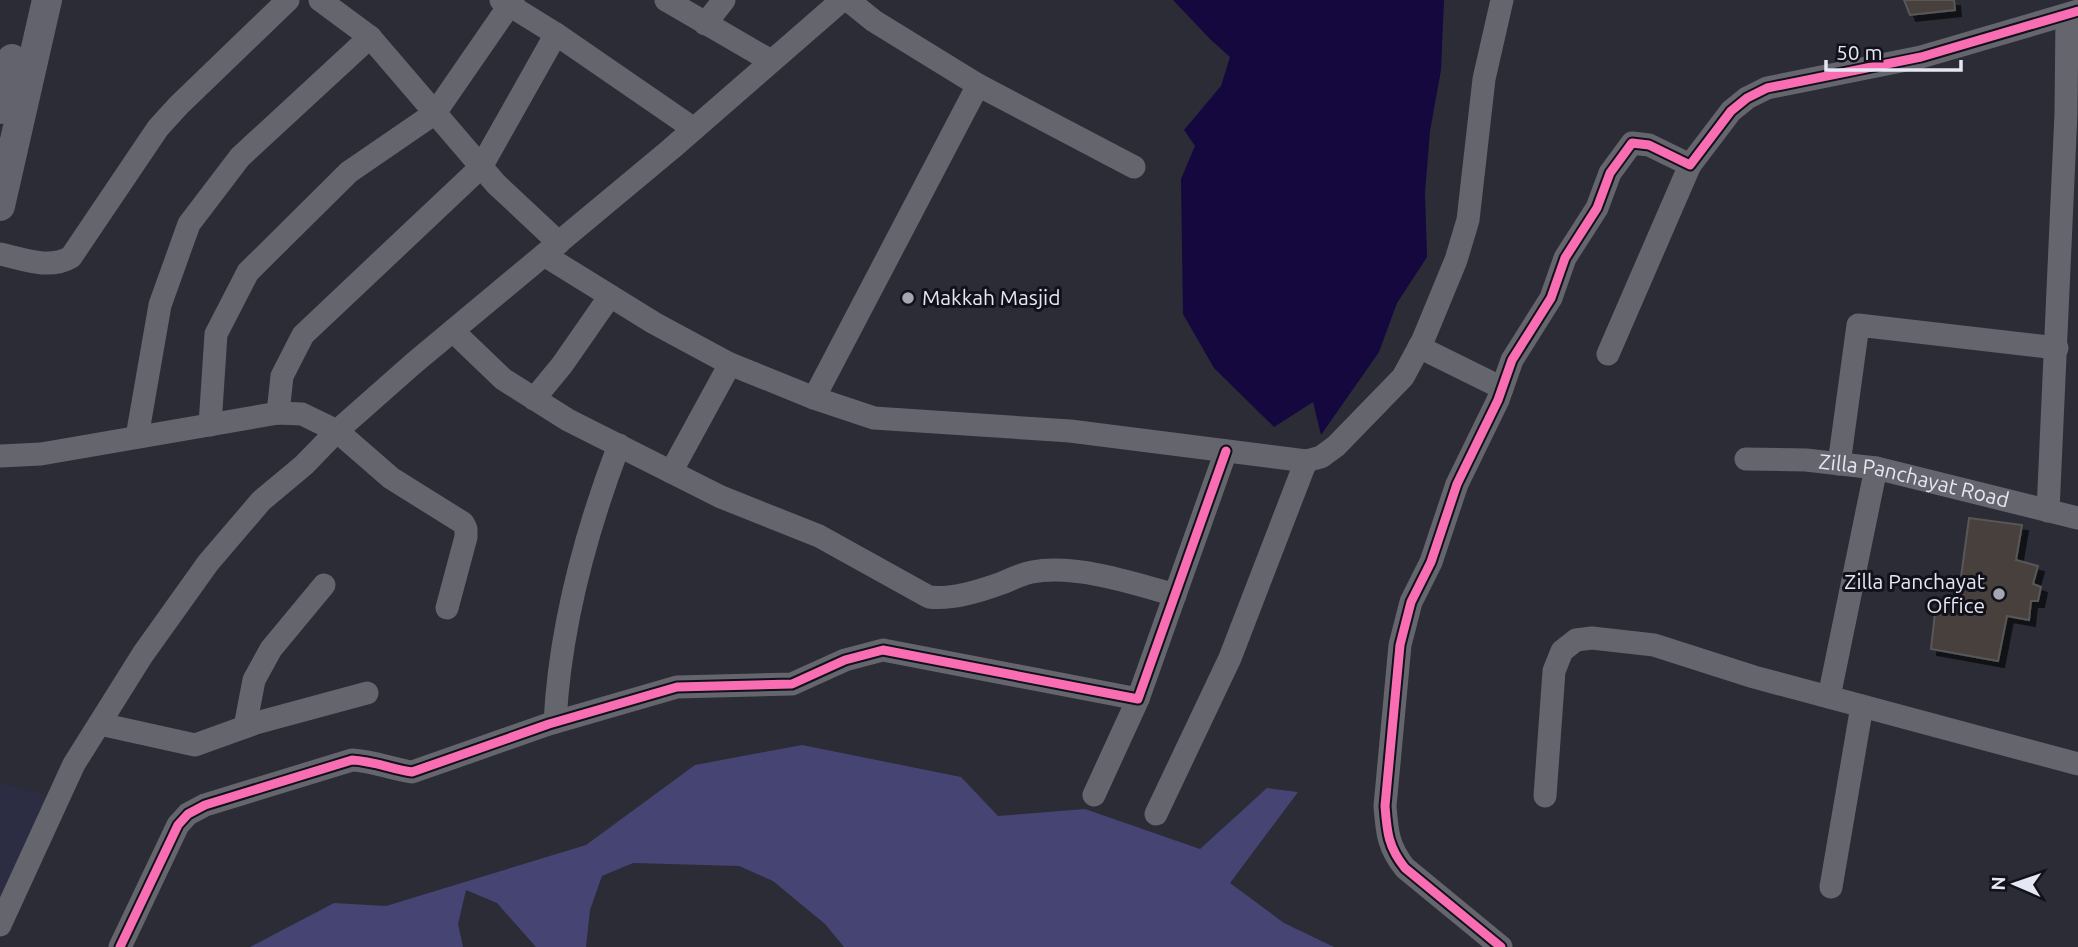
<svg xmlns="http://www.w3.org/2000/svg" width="2078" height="947" font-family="Ubuntu,sans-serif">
	<defs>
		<filter id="shadow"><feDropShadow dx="6" dy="6" stdDeviation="0" flood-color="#0009"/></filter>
	</defs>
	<rect width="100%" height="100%" fill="#2b2c36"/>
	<!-- built -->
	<path fill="#2c2c43" d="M 0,783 L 50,796 L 0,900 Z"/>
	<!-- green -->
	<path fill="#454473" d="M 802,745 L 961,777 L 998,816 L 1085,809 L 1200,849 L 1267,788 L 1298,792 L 1230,883 L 1284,923 L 1334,947 L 844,947 L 825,924 L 773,881 L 739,866 L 633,863 L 602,876 L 590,910 L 586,947 L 536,947 L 497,903 L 466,890 L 458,924 L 463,947 L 250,947 L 334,903 L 386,906 L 586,845 L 695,765 Z"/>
	<!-- water -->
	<path fill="#15083e" d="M 1173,0 L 1444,0 L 1441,70 L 1430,131 L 1425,193 L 1427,257 L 1397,303 L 1379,352 L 1321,435 L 1313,402 L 1274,427 L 1214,368 L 1183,314 L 1181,179 L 1195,146 L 1184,130 L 1221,86 L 1230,57 L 1210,39 Z"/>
	<!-- building -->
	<path fill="#46413d" stroke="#585657" stroke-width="2" filter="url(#shadow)" d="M 1904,0 L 1954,0 L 1955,10 L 1910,15 Z
		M 1969,518 L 2022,525 L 2016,560 L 2038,566 L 2033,584 L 2041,587 L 2038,601 L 2031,601 L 2029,620 L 2007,616 L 1998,661 L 1931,649 L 1935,613 L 1956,614 Z"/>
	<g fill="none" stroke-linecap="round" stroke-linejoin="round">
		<!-- minor -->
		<g stroke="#64656d" stroke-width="23">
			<path d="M 320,0 L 370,37"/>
			<path d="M 501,0 L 556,34"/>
			<path d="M 666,0 L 771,61"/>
			<path d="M 705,24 L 724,0"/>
			<path d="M 978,85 L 1134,167"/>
			<path d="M 0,254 C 23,259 49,270 71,257 L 158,128 L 179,105 L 288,0"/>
			<path d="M 544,255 L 654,323 L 730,364 L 814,398 L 874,418 L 1070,431 L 1306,461 L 1321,457 L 1336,446 L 1403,377 L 1423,340 L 1456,260 L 1468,220 L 1484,79 L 1502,0"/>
			<path d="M 453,331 L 503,379 L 568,420 L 721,497 L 819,536 L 929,597 C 952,600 980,591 1002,583 C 1012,579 1021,574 1032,572 C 1075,564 1134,583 1175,595"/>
			<path d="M 1419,347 L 1502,388"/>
			<path d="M 1608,354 L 1690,165"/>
			<path d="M 814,398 L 978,85 L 874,21 L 848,0"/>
			<path d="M 534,399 L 562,365 L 610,296"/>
			<path d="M 278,413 L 282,376 L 303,335 L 481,167 L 556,34 L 694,129"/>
			<path d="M 210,425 L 216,334 L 248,272 L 349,172 L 435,113 L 513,0"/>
			<path d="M 137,437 L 160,305 L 189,224 L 240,157 L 370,37 L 496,184 L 559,243"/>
			<path d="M 0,456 L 41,454 L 278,413 L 302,414 L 337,431 L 391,478 L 463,523 L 466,529 L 466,537 L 447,608"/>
			<path id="s1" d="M 1746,459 L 1806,460 L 1876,468 L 2078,518"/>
			<path d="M 1839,464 L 1858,325 L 2057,348"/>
			<path d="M 671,472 L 730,364"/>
			<path d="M 2048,511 L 2066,113 L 2067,15"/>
			<path d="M 1829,697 L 1876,468"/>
			<path d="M 555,722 C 560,627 585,534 619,445"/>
			<path d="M 100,724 L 195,745 L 256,723 L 367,693"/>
			<path d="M 245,727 L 254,680 L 271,649 L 324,585"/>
			<path d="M 1094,795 L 1138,699"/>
			<path d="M 1545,796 L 1554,671 L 1562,651 L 1576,640 L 1592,638 L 1654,645 L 1754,677 L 2078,764"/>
			<path d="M 1156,814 L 1230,658 L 1306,461"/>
			<path d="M 1831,887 L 1862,706"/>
			<path d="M 0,925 L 74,764 L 143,654 L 208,563 L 261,501 L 304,465 L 337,431 L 414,363 L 671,149 L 842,0"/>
			<path d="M 120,947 L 178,825 L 188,814 L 205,805 L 352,760 C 373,761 392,769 412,772 L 549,724 L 677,687 L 792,684 L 845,660 L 883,650 L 1138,699 L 1226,451"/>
			<path d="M 1501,947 L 1405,868 C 1388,847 1387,832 1385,806 L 1400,645 L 1411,602 L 1431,562 L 1457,484 L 1498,400 L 1512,360 L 1551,298 L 1565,258 L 1597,208 L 1610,173 L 1632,143 L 1649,145 L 1690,165 L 1731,111 L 1747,98 L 1767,88 L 1921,57 L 2078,11"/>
		</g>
		<!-- major -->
		<path stroke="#62636d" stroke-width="30" d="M 0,109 L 12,59
			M 0,206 L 47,0"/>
		<defs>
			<path id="cycleway" d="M 120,947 L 178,825 L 188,814 L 205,805 L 352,760 C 373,761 392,769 412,772 L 549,724 L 677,687 L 792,684 L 845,660 L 883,650 L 1138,699 L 1226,451
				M 1501,947 L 1405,868 C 1388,847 1387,832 1385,806 L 1400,645 L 1411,602 L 1431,562 L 1457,484 L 1498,400 L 1512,360 L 1551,298 L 1565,258 L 1597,208 L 1610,173 L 1632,143 L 1649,145 L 1690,165 L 1731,111 L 1747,98 L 1767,88 L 1921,57 L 2078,11"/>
		</defs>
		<!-- cycleway casing -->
		<use href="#cycleway" stroke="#11111a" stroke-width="13"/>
		<!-- cycleway -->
		<use href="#cycleway" stroke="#f96db3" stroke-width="9"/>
	</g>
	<!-- markers -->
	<g fill="#a5a6b2" stroke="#11111a" stroke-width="2.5">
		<circle cx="908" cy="298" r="7"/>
		<circle cx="1999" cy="594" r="7"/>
	</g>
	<g text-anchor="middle" stroke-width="6" stroke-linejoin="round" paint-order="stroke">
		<!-- poi labels -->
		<g font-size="21" fill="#e6e7f4" stroke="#11111a" text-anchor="start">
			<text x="922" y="305">Makkah Masjid</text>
			<text x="1985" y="589" text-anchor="end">Zilla Panchayat<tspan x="1985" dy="24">Office</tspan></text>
		</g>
		<!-- street labels -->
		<g font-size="21" fill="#e6e7f4" stroke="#11111a">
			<text dy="7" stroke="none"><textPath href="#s1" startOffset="170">Zilla Panchayat Road</textPath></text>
		</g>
	</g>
	<!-- north arrow -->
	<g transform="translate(2015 884) rotate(272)" stroke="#11111a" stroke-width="5" paint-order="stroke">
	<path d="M0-5L12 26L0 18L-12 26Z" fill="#e6e7f4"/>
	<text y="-10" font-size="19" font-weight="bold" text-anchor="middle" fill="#e6e7f4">N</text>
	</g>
	<!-- scale -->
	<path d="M1826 60v10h135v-10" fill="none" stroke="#e6e7f4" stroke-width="3.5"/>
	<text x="1836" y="60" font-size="21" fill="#e6e7f4" stroke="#11111a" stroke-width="5" paint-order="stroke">50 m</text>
</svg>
